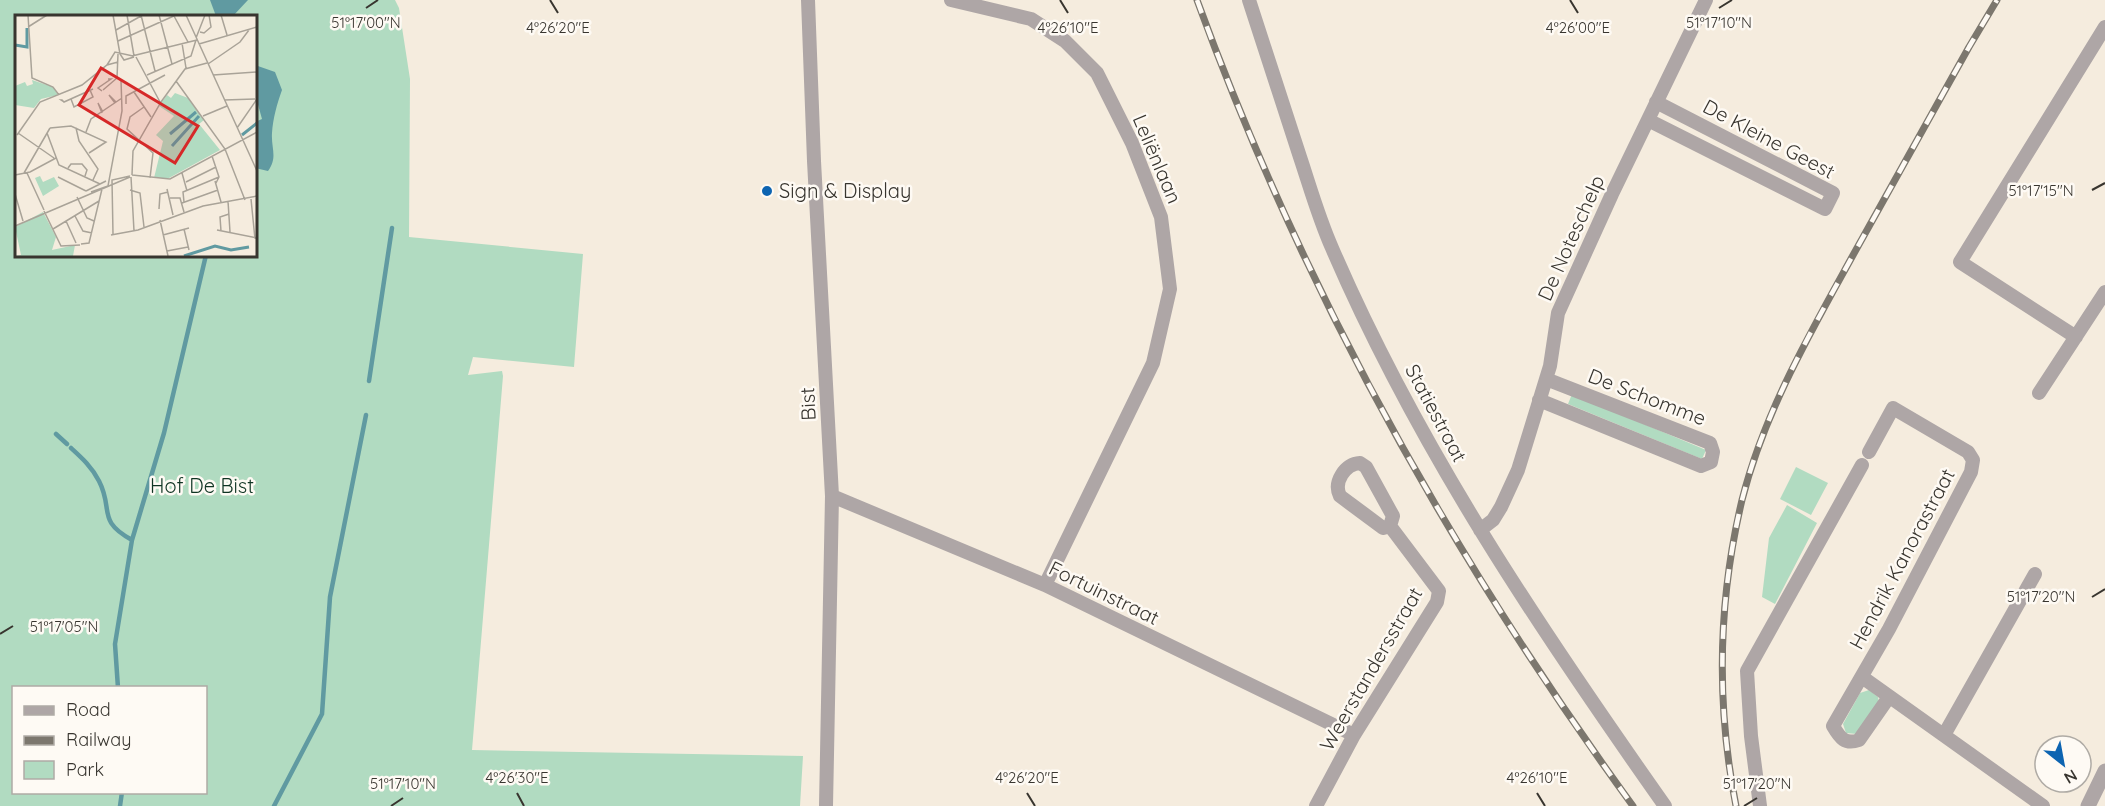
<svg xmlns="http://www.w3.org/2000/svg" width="2105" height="806" font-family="Quicksand,sans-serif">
	<rect width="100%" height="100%" fill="#f5ecde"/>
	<!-- green -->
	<path fill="#b1dbc1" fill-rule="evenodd" d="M 0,0 L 395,0 L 399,8 L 410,79 L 409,237 L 583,254 L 574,367 L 473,357 L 468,375 L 502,371 L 503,376 L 472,750 L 803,756 L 800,806 L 0,806 ZM 16,16 L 255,16 L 255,255 L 16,255 ZM 14,688 L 206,688 L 206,792 L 14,792 Z
		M 1572,394 L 1706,450 L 1702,459 L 1568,404 Z
		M 1796,467 L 1828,483 L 1811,515 L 1780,499 Z
		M 1787,505 L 1817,523 L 1775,604 L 1762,597 L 1769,538 Z
		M 1869,690 L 1878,697 L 1879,703 L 1857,734 L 1846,733 L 1843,724 L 1860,693 Z"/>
	<!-- water -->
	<path fill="#609aa1" d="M 210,0 L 248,0 L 233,16 L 216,16 Z
		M 255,65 L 275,72 L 282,90 C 277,104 273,118 272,133 C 271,149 278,157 268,171 L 255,168 L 255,122 L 262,119 L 255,94 Z"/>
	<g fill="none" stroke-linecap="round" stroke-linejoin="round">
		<!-- stream -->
		<path stroke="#609aa1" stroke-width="4.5" d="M 369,381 L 392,228
			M 56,434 L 67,444
			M 71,448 C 82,458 92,467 99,481 C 114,510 96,520 132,540
			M 118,688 L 115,644 L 132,540 L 164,433 L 206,255
			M 120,806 L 122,792
			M 274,806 L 322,714 L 330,597 L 366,415"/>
		<!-- minor -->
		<path stroke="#aea6a6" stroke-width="14" d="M 808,0 L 814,161 L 832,496 L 826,806
			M 951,0 L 1031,19 L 1065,41 L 1097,73 L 1132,143 L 1161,217 L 1170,289 L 1153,363 L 1045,585
			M 1249,0 C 1266,52 1283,105 1300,157 C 1310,187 1319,219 1332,248 C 1418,448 1540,629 1665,806
			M 1648,120 L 1825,209 L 1833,193 L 1656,102
			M 2076,337 L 1960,262 L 2105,27
			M 2039,393 L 2105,292
			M 1539,400 L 1701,466 L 1711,462 L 1713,452 L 1710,443 L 1546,379
			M 1869,452 L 1893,408 L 1968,452 L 1973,460 L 1971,472 L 1889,629 L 1833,726 C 1840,738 1845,745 1859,740 L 1889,697
			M 832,496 L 1045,585 L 1354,735
			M 1480,530 L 1493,520 L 1501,507 L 1518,470 L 1550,366 L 1558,313 L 1612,194 L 1706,0
			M 1862,677 L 2043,806
			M 1944,735 L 2035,574
			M 1316,806 L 1354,735 L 1437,602 L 1439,591 L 1390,526 L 1393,516 L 1366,467 L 1360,463 C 1345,464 1333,482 1340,496 L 1383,528 L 1390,526
			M 1760,806 L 1751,736 L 1747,671 L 1862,465"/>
		<!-- tertiary -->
		<path stroke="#aea6a6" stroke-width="15" d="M 2088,806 L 2105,771"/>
		<defs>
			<path id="rail" d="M 1197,0 C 1302,288 1453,559 1633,806
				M 1736,806 C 1716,704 1718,601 1742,500 C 1764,413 1809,335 1852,257 C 1891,187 1930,117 1969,47 L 1997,0"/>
		</defs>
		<!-- rail casing -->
		<use href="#rail" stroke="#7c776e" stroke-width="7"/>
		<!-- rail -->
		<use href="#rail" stroke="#fefaf4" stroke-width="4.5" stroke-dasharray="14" stroke-linecap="butt"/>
	</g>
	<!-- ticks -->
	<path fill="none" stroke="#38352f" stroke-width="2" d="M 550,0 L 558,13M 1060,0 L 1068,13M 1570,0 L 1578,13M 366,8 L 378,0M 1719,8 L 1732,0M 2092,190 L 2105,183M 2092,597 L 2105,589M 0,634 L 13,626M 517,793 L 524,806M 1027,793 L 1035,806M 1537,793 L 1545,806M 391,806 L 403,798M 1744,806 L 1757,798"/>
	<!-- markers -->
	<circle fill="#0d64b1" stroke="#fefaf4" stroke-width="2" cx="767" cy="191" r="6"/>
	<g text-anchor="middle" stroke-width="5" stroke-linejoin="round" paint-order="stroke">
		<!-- street labels -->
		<g font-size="20" fill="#38352f" stroke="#fefaf4">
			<text transform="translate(1769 139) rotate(28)" y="7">De Kleine Geest</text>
			<text transform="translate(1157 159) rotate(67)" y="7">Leliënlaan</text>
			<text transform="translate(1571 238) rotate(-66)" y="7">De Noteschelp</text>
			<text transform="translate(1647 397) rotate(21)" y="7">De Schomme</text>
			<text transform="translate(808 404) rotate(-93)" y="7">Bist</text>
			<text transform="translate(1436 413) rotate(62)" y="7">Statiestraat</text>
			<text transform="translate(1902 559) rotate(-62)" y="7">Hendrik Kanorastraat</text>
			<text transform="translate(1104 593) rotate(26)" y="7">Fortuinstraat</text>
			<text transform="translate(1371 669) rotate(-60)" y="7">Weerstandersstraat</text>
		</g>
		<!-- poi labels -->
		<g font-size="20" fill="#38352f" stroke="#fefaf4" text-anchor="start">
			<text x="779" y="198">Sign &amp; Display</text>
		</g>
		<!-- park labels -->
		<g font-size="20" fill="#0f3422" stroke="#fefaf4">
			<text x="202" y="493">Hof De Bist</text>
		</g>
	</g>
	<!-- overview -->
	<g transform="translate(15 15)">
		<rect width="242" height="242" fill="#f5ecde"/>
		<path d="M 17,65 L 38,72 L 43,80 L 26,84 L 19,93 L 0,90 L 0,71 L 10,67 L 12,71 L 18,69 ZM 160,78 L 173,83 L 189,105 L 184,109 L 205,135 L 154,163 L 139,163 L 148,126 L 141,120 L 159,101 L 144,91 L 152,80 L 156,83 ZM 25,161 L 28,167 L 39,162 L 44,171 L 28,181 L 20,163 ZM 28,197 L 41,222 L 37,235 L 60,230 L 58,241 L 1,241 L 6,240 L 0,212 Z" fill="#b1dbc1"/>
		<path fill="none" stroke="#609aa1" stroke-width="3" d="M 0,30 L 12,32 L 12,13M 155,119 L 181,97M 227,120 L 242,108M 157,131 L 184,101M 169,241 L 200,231 L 216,235 L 234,232"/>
		<path fill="none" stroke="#a9a398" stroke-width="1.5" d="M 13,0 L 17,63 L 38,72 L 44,80M 98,0 L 105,39 L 109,45 L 119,42M 112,0 L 119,41M 126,0 L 140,56M 144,0 L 157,49M 171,0 L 242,156M 206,0 L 212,20M 159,1 L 173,27M 13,12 L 32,0M 101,15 L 126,1M 185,17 L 189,18 L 196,12 L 194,0M 181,23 L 190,0M 103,26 L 161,0M 167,28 L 171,53M 184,29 L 242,12M 117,41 L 182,25M 121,42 L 145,87M 193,49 L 225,27 L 234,15M 92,50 L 100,37 L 118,41M 132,60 L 176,41 L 181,25M 198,60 L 242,57M 161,66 L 210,134 L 230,185M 88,75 L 102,63 L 103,39M 87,76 L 83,73 L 96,64 L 93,64M 119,77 L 136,102M 56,84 L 59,92 L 78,82 L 75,75M 209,85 L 240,84M 111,86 L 111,89 L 111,81 L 150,60M 49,87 L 46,85 L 47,85 L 49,87 L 78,74M 100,88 L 94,80 L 101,87M 129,92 L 115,102 L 112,114 L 138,138 L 135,163M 87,98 L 83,88 L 88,97M 188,101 L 212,91M 35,113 L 56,111 L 91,127 L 74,138M 61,113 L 64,126 L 83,154 L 78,165M 222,113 L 242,84M 71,117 L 76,104 L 107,83M 3,118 L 39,143M 32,118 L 44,150 L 85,169M 2,120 L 25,87 L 67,70 L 92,50 L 103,47M 197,141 L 204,162 L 201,168M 53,153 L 56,149 L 67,149 L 72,155 L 70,161M 9,158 L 35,113M 12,158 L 29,195M 167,158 L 172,176M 0,160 L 15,157 L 41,143M 117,160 L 118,136 L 146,87 L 170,54 L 192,48M 117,160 L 155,164 L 242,117M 43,162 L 71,176M 116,162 L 119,216M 200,166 L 206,187M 171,167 L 201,152M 152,174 L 158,200M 115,175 L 125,178 L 129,212M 71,176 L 91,166M 76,177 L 93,171 L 107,96 L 106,65 L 102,62M 0,179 L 8,206M 62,182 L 72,203 L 79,206M 155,183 L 165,183 L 169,197M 236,184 L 240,224M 213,186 L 215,217M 169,187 L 168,177 L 204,162M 167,188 L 203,175M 144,194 L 145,179 L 153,177M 29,196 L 46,231 L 65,230M 60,201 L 68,216 L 77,218M 145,205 L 153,241M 51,206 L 61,228M 0,211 L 115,162M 38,214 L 84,186M 169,214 L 174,235M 202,215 L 242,223M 206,216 L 205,202 L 214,199M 98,219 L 97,165 L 115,161M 96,220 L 123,215 L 188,191 L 242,181M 148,220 L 174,213M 66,229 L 74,228 L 87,174M 152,236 L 173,232"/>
		<path fill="#d62828" fill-opacity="0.15" stroke="#d62828" stroke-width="3" d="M 86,53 L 183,111 L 160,148 L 64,90 Z"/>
		<rect width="242" height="242" fill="none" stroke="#38352f" stroke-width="3"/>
	</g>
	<g font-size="15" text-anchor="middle" fill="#38352f" stroke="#fefaf4" stroke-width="5" stroke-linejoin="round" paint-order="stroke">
		<text x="366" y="28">51°17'00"N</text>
		<text x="1719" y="28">51°17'10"N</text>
		<text x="558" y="33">4°26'20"E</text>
		<text x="1578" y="33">4°26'00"E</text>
		<text x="1068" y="33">4°26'10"E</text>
		<text x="2041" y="196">51°17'15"N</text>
		<text x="2041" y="602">51°17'20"N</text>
		<text x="64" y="632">51°17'05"N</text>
		<text x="517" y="783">4°26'30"E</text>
		<text x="1027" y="783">4°26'20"E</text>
		<text x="1537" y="783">4°26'10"E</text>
		<text x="403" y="789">51°17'10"N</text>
		<text x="1757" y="789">51°17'20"N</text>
	</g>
	<!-- legend -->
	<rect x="12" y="686" width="195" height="108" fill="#fefaf4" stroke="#afaba5" stroke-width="1.5"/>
	<rect x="24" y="706" width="30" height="9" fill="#aea6a6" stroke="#afaba5" stroke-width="1.5"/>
	<text x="66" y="716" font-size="18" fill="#38352f">Road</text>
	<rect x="24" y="736" width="30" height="9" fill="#7c776e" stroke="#afaba5" stroke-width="1.5"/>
	<text x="66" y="746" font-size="18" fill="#38352f">Railway</text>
	<rect x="24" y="761" width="30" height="18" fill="#b1dbc1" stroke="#afaba5" stroke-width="1.5"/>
	<text x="66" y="776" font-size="18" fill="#38352f">Park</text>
	<!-- north arrow -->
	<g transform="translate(2063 764) rotate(149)"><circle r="28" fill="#fefaf4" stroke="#afaba5" stroke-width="1.5"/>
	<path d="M0-4.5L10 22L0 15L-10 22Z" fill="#0d64b1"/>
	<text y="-9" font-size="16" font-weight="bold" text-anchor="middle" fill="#38352f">N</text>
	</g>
</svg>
